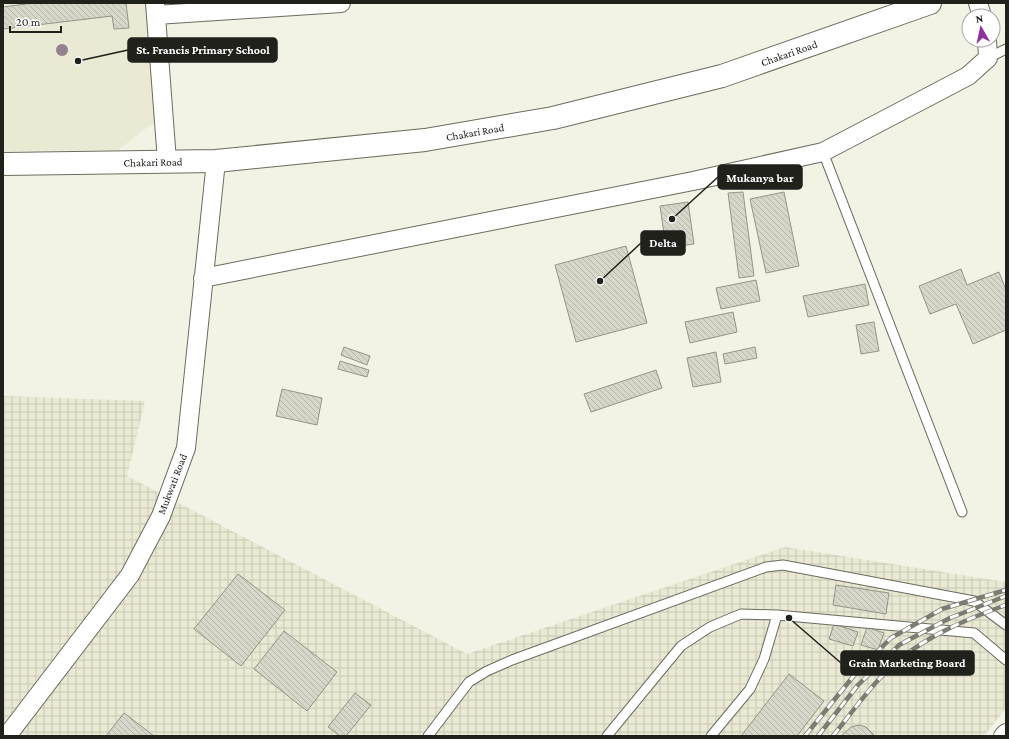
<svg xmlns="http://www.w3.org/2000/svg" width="1009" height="739" font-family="'Crimson Pro',serif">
	<defs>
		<pattern id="industrial-grid" width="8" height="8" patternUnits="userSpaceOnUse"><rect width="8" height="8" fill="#e9e9d4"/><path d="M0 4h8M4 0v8" fill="none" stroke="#c8c8b5"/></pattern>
		<pattern id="building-back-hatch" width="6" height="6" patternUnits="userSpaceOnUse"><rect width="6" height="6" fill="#d6d6c9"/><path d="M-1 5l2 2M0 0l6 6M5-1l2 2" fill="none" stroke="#b7b7ac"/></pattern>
	</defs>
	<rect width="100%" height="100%" fill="#f3f3e5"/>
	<!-- built -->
	<path fill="#e9e9d4" d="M 3,3 L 149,3 L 158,119 L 118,150 L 3,151 Z"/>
	<!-- industrial -->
	<path fill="url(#industrial-grid)" d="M 3,396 L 145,401 L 127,476 L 467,654 L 785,547 L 1006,582 L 1006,708 L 984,736 L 3,736 Z"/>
	<!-- building -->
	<path fill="url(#building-back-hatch)" stroke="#949487" d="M 33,3 L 126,3 L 129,28 L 114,29 L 112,16 L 3,29 L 3,7 Z
		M 743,192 L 754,276 L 739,278 L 728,193 Z
		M 784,192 L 799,266 L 766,273 L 750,199 Z
		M 688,202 L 694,244 L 666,248 L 660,206 Z
		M 626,246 L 647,323 L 576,342 L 555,265 Z
		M 961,269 L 967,285 L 999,272 L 1006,290 L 1006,330 L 973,344 L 956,304 L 930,314 L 919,286 Z
		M 756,280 L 760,301 L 721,309 L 716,288 Z
		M 865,284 L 869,305 L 808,317 L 803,296 Z
		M 733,312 L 737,332 L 690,343 L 685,322 Z
		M 874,322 L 879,351 L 861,354 L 856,325 Z
		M 344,347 L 370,356 L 367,365 L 341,355 Z
		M 755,347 L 757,358 L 725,364 L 723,354 Z
		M 716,352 L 721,382 L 693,387 L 687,358 Z
		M 340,361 L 369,370 L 367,377 L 338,369 Z
		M 656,370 L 662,388 L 591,412 L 584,394 Z
		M 282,389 L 322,398 L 317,425 L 276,416 Z
		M 238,574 L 285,610 L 241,666 L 194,629 Z
		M 836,585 L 889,593 L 886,614 L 833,605 Z
		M 834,624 L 858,632 L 853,646 L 829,639 Z
		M 867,627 L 884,633 L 878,650 L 861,645 Z
		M 284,631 L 337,672 L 307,711 L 254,669 Z
		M 789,674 L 824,701 L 797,736 L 741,736 Z
		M 355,693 L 371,705 L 346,736 L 340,736 L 328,727 Z
		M 124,713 L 154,736 L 106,736 Z
		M 859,725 L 866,727 L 875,736 L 841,736 L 851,727 Z"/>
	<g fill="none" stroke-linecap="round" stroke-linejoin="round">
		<defs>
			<path id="service" d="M 988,58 L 1006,49
				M 823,152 L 962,512
				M 428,736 L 469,682 L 487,671 L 512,660 L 766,567 L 783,565 L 974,601 L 1006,625
				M 607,736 L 681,646 L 710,627 L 741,614 L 777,615 L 974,633 L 1006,660
				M 711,736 L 750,689 L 764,659 L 777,615"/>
			<path id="minor" d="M 155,3 L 167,161
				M 978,3 L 982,16
				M 156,15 L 341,3
				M 203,278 L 693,181 L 823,152 L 968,76 L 988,58 L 987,40
				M 7,736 L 130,575 L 161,516 L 186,448 L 216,161
				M 1003,736 L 1006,733"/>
			<path id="secondary" d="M 3,164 L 216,161 L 425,140 L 553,118 L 722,76 L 930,3"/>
		</defs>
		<!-- service casing -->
		<use href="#service" stroke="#6b6b5f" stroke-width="11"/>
		<!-- minor casing -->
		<use href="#minor" stroke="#6b6b5f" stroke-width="20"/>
		<!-- secondary casing -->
		<use href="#secondary" stroke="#6b6b5f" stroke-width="24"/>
		<!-- service -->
		<use href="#service" stroke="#fff" stroke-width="9"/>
		<!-- minor -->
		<use href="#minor" stroke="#fff" stroke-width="18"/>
		<!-- secondary -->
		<use href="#secondary" stroke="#fff" stroke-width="22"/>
		<defs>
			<path id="rail" d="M 805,736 L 856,673 L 891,638 L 942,609 L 1006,590
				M 818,736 L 858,685 L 899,645 L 950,618 L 1006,596
				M 833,736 C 849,716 864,695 881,677 C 914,641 961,621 1006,605"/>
		</defs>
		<!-- rail casing -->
		<use href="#rail" stroke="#7c7c73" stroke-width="4.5"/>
		<!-- rail -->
		<use href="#rail" stroke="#fff" stroke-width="3" stroke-dasharray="9" stroke-linecap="butt"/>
	</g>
	<!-- trees -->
	<circle fill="#93818f" cx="62" cy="50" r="6"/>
	<g text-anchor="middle" stroke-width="3" stroke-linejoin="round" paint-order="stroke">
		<!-- street labels -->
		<g font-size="11" fill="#21211c" stroke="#fff">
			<text transform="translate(789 53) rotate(-19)" y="4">Chakari Road</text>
			<text transform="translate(475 132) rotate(-10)" y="4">Chakari Road</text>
			<text transform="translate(153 162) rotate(-1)" y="4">Chakari Road</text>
			<text transform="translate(172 484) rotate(-69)" y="4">Mukwati Road</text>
		</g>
	</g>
	<!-- callouts -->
	<path fill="none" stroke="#21211c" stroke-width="1.5" d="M78 61L128 50M672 219L718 177M600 281L641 243M789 618L841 663"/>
	<g fill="#21211c" stroke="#fff" stroke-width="1.5">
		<circle cx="78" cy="61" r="4"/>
		<circle cx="672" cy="219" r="4"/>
		<circle cx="600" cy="281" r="4"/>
		<circle cx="789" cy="618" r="4"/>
	</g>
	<g fill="#21211c" stroke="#21211c" stroke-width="1.5">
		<rect x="128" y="38" width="149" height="24" rx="4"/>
		<rect x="718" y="165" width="84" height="24" rx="4"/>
		<rect x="641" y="231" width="44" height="24" rx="4"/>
		<rect x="841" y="651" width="133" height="24" rx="4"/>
	</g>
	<g font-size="12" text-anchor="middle" font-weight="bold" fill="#fff">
		<text x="203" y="54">St. Francis Primary School</text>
		<text x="760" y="182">Mukanya bar</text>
		<text x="663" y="247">Delta</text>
		<text x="907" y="667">Grain Marketing Board</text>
	</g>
	<!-- border -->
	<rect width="1009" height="739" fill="none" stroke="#21211c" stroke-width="8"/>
	<!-- north arrow -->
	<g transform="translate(981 28) rotate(351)"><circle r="19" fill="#ffffff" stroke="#a6a6a4"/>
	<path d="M0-3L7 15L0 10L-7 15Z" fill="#8e329d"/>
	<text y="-6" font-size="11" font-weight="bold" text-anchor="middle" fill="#21211c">N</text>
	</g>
	<!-- scale -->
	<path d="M10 26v6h51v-6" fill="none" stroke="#21211c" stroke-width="2"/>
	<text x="16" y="26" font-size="12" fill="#21211c" stroke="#ffffff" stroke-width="3" paint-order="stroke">20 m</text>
</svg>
